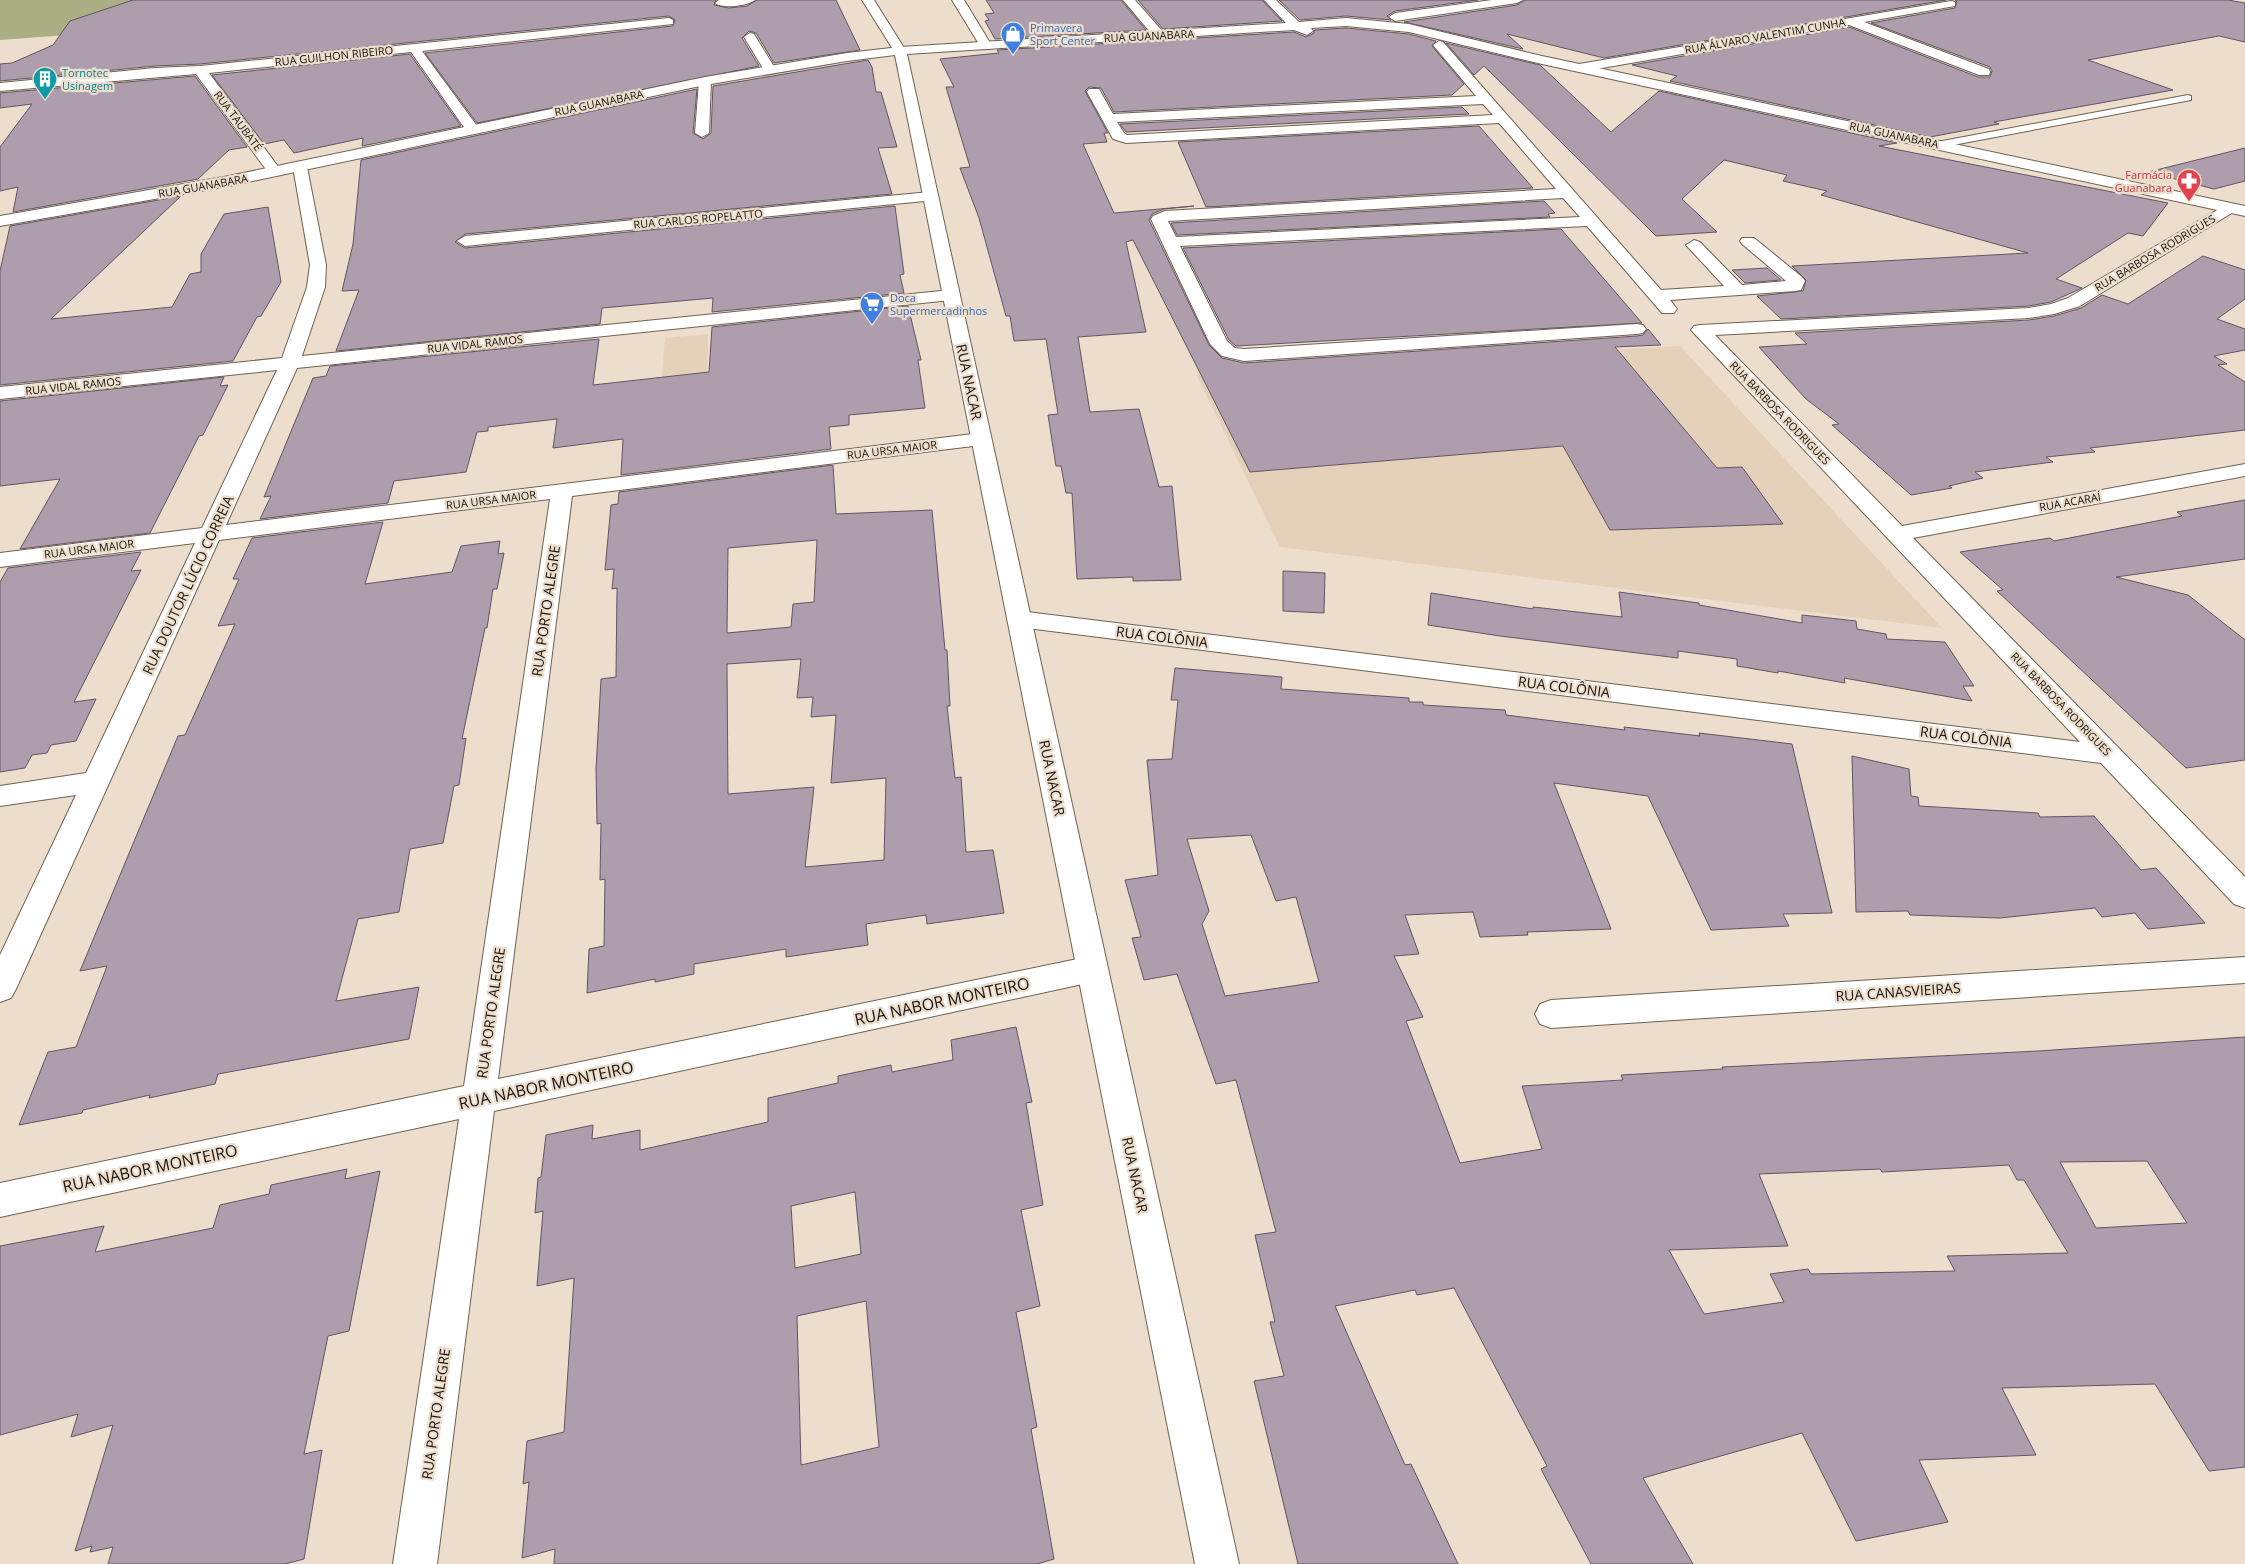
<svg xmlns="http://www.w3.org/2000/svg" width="2245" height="1564" font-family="'Open Sans',sans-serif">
	<rect width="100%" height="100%" fill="#ecddcc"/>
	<!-- built -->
	<path fill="#e5d1ba" d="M 708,334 L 707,384 L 661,389 L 665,338 Z
		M 1680,346 L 1942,628 L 1280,547 L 1196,374 Z"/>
	<!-- forest -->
	<path fill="#aaae83" d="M 0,0 L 140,0 L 80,34 L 0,40 Z"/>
	<!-- building -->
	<path fill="#ae9dac" stroke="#645563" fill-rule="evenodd" d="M 133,0 L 716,0 L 714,5 L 729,8 L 747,6 L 757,0 L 836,0 L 860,50 L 774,63 L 756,33 L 749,31 L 742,38 L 759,66 L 477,123 L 425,53 L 673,26 L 675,20 L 669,16 L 200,64 L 155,66 L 0,81 L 0,64 L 12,63 L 53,45 L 70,21 Z
		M 986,0 L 1121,0 L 1146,30 L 995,39 L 985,21 L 989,20 L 985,14 L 994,13 Z
		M 1138,0 L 1262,0 L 1282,21 L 1163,29 Z
		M 1279,0 L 1478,0 L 1395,11 L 1387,16 L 1391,20 L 1346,16 L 1300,20 Z
		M 1525,0 L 1946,0 L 1604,58 L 1507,34 L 1523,49 L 1404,22 L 1517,5 Z
		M 1955,0 L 2228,0 L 2245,3 L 2245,42 L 2219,36 L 2088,60 L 2173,90 L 1994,122 L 1999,124 L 1930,137 L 1670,81 L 1677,76 L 1632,65 L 1849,27 L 1978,77 L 1990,77 L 1992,71 L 1990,67 L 1871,23 L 1955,8 L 1957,2 Z
		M 1346,28 L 1409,34 L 1436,41 L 1432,46 L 1464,84 L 1452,95 L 1114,112 L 1101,88 L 1089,87 L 1085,91 L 1108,133 L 1104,133 L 1107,142 L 1083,144 L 1114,213 L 1194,206 L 1164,209 L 1152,214 L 1149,220 L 1209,345 L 1222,358 L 1244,363 L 1637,336 L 1643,335 L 1648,329 L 1661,345 L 1615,347 L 1717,468 L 1742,467 L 1783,524 L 1610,530 L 1563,446 L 1250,472 L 1133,240 L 1126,242 L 1146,332 L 1078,337 L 1090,412 L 1139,409 L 1159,487 L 1172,486 L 1181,580 L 1133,581 L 1133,577 L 1077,579 L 1072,493 L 1066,493 L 1061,466 L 1056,466 L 1048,415 L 1058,414 L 1046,339 L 1014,341 L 1010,316 L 1006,316 L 979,218 L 960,168 L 970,167 L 946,87 L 954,87 L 940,59 L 999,53 L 997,50 L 1294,32 L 1306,37 L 1314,33 L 1314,30 Z
		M 1446,43 L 1540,65 L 1611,132 L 1659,91 L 1897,143 L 1879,146 L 2168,203 L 2143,236 L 2128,233 L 2056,279 L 2082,288 L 2051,302 L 2029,306 L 1781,319 L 1757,296 L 1803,291 L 1806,280 L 1792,266 L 2028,253 L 1821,195 L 1827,191 L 1783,181 L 1787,175 L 1724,160 L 1682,199 L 1717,232 L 1656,236 L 1484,66 L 1474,75 Z
		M 410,54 L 461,126 L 362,146 L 363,138 L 294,153 L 284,140 L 264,144 L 212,75 Z
		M 868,60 L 872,67 L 876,92 L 881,92 L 897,147 L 878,148 L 892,194 L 465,234 L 455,242 L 465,248 L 895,206 L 904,274 L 900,275 L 904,293 L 712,312 L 713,298 L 602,308 L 600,324 L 336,351 L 359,290 L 342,291 L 353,244 L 361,160 L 697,89 L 693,133 L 703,139 L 711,133 L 713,86 Z
		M 195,76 L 247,147 L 229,150 L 198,179 L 13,212 L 18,187 L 0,191 L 0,147 L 32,104 L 0,108 L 0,93 Z
		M 1462,107 L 1469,114 L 1126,132 L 1120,124 Z
		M 1479,126 L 1533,188 L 1206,207 L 1178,142 Z
		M 2245,148 L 2245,181 L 2214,189 L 2148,172 Z
		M 181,196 L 51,319 L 172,307 L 190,274 L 201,272 L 201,254 L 224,214 L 268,207 L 281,282 L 261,316 L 257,317 L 233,361 L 0,385 L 0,271 L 10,226 Z
		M 1544,201 L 1555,213 L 1548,214 L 1550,217 L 1177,235 L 1171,223 Z
		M 1561,229 L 1642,323 L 1236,346 L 1229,340 L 1183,248 Z
		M 2203,256 L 2245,270 L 2245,299 L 2217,319 L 2245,329 L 2245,350 L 2214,356 L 2227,364 L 2218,365 L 2245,382 L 2245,430 L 2090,448 L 2095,452 L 2046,457 L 2053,462 L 1975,472 L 1983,478 L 1949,486 L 1952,488 L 1911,495 L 1832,425 L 1839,424 L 1806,399 L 1759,347 L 1807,344 L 1795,333 L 2029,320 L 2054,316 L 2081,308 L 2102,295 L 2128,304 Z
		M 1767,268 L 1781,280 L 1745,283 L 1732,270 Z
		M 908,306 L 921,360 L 918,360 L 925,408 L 849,415 L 849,425 L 829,427 L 831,449 L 621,475 L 623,439 L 553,448 L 557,419 L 488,427 L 488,431 L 477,432 L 466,472 L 394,481 L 388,503 L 260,519 L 271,496 L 264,497 L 313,378 L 326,376 L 330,366 L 599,339 L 593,385 L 709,372 L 712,327 Z
		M 224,377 L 220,386 L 228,385 L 203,435 L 199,436 L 150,533 L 20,549 L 60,479 L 0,486 L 0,401 Z
		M 833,465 L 836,514 L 932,510 L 945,650 L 947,650 L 950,706 L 947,706 L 955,778 L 961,777 L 966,852 L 993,850 L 1004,913 L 927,924 L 926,915 L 866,924 L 868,945 L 786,957 L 786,949 L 694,964 L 694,974 L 655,982 L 655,979 L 587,993 L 589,949 L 604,946 L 605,879 L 600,880 L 601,823 L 597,824 L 596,769 L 601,679 L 616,677 L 617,588 L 612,589 L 614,569 L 605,570 L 611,505 L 618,504 L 619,492 ZM 817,540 L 814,602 L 793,604 L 791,627 L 727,633 L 728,548 ZM 801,659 L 797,698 L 813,697 L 811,717 L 836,715 L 831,783 L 886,778 L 884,860 L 805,867 L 814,787 L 728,794 L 727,664 Z
		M 2245,500 L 2245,559 L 2116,577 L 2188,595 L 2245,640 L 2245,760 L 2186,768 L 1997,591 L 2003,590 L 1960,552 L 2050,538 L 2054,541 L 2182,516 L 2177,512 Z
		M 383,522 L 365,584 L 452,572 L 461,546 L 500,541 L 498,554 L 504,553 L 497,589 L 493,589 L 487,628 L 485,628 L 462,739 L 466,738 L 459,785 L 454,786 L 443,843 L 410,849 L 399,912 L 358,919 L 336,1001 L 419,987 L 409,1039 L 218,1074 L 215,1084 L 149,1098 L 150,1095 L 83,1110 L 82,1113 L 19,1125 L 48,1052 L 76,1047 L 107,966 L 80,971 L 178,736 L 185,735 L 235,624 L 218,626 L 239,579 L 233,579 L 252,538 Z
		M 141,552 L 131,571 L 141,570 L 74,702 L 96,699 L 76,741 L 51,745 L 47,753 L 32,755 L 25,768 L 0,772 L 0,582 L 8,568 Z
		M 1283,571 L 1325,573 L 1324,613 L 1283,611 Z
		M 1619,592 L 1699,603 L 1699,605 L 1802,623 L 1802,615 L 1856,621 L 1857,629 L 1886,634 L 1887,639 L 1945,642 L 1974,686 L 1963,686 L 1972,701 L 1844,678 L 1845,683 L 1778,671 L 1778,673 L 1737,666 L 1737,659 L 1678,651 L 1678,658 L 1500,636 L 1428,625 L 1431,593 L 1533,609 L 1533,607 L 1622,617 Z
		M 1175,668 L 1282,677 L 1281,689 L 1409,698 L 1409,702 L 1423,702 L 1423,705 L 1505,710 L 1506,715 L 1625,730 L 1624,727 L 1700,736 L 1699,733 L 1792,744 L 1832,913 L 1783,914 L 1789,926 L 1711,930 L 1648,796 L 1554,783 L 1611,929 L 1527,932 L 1528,935 L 1480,937 L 1473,912 L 1405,915 L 1419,954 L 1394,956 L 1423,1017 L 1406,1021 L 1460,1163 L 1542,1149 L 1522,1086 L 1623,1080 L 1621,1075 L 1723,1069 L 1722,1067 L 2038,1051 L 2245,1037 L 2245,1467 L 2209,1471 L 2155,1384 L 2002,1388 L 2036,1455 L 1919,1460 L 1948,1522 L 1856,1541 L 1802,1433 L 1643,1478 L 1693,1564 L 1591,1564 L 1541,1469 L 1547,1466 L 1454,1288 L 1417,1295 L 1415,1290 L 1335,1306 L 1405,1465 L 1411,1464 L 1458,1564 L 1298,1564 L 1254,1381 L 1284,1376 L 1270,1322 L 1275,1322 L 1255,1235 L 1276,1232 L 1236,1080 L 1216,1084 L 1177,974 L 1144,980 L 1132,938 L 1141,937 L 1125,880 L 1158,875 L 1147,760 L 1172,759 L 1178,700 L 1171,700 ZM 1251,835 L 1276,901 L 1296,897 L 1319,982 L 1225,996 L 1202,924 L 1209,911 L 1187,839 ZM 2147,1161 L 2187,1223 L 2096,1228 L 2060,1162 ZM 2009,1165 L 2017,1180 L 2024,1180 L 2068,1253 L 1947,1256 L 1955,1271 L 1811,1274 L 1808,1269 L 1770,1274 L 1784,1302 L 1704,1314 L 1669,1250 L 1788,1246 L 1759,1174 L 1880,1169 L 1882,1172 Z
		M 1852,756 L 1909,769 L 1911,796 L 1918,797 L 1919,806 L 2038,813 L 2040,817 L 2094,816 L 2141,870 L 2156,868 L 2205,923 L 2148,929 L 2135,913 L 2102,917 L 2095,908 L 2000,918 L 1910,915 L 1908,911 L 1856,912 Z
		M 1016,1027 L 1032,1102 L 1026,1103 L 1043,1205 L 1021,1210 L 1040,1306 L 1016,1312 L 1037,1427 L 1031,1429 L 1054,1559 L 1037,1564 L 554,1564 L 555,1549 L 522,1558 L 529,1482 L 523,1484 L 527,1441 L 564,1432 L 574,1278 L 537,1286 L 543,1211 L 535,1213 L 538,1178 L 541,1177 L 546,1135 L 593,1125 L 592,1139 L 640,1130 L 640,1150 L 768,1122 L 768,1098 L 838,1083 L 838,1076 L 891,1065 L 892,1072 L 953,1060 L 951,1040 ZM 855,1192 L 861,1254 L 795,1268 L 791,1206 ZM 866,1301 L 879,1447 L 801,1465 L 797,1316 Z
		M 347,1169 L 345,1179 L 380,1171 L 349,1331 L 328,1336 L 304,1454 L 322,1450 L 304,1559 L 285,1564 L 108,1564 L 113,1547 L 90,1552 L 92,1546 L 75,1551 L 113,1425 L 71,1437 L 78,1414 L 0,1435 L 0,1246 L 104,1226 L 95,1252 L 213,1228 L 220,1205 L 269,1194 L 271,1185 Z"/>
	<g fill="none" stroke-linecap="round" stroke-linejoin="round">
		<defs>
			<path id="lane" d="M 2188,95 L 2191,96 L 2191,100 L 1937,148 L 1932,145 L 1937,142 Z"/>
			<path id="street" d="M 755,0 C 748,6 722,9 715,3 L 719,0 Z
				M 862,0 L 874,0 L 906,51 L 904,54 L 896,54 Z
				M 952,0 L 964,0 L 992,46 L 990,49 L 982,49 Z
				M 1123,0 L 1135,0 L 1164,33 L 1166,36 L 1164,39 L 1156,39 Z
				M 1951,1 L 1955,2 L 1955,6 L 1864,22 L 1989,69 L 1990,72 L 1989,75 L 1979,75 L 1849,25 L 1579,72 L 1573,68 L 1579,64 Z
				M 669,18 L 673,20 L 673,24 L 422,51 L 480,130 L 473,134 L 468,133 L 411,52 L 209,73 L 282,172 L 275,176 L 270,175 L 196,74 L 0,91 L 0,83 L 155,68 L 200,66 Z
				M 750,33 L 754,34 L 776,70 L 775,73 L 765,73 L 764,70 L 744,37 Z
				M 1439,41 L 1443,42 L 1661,290 L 1724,286 L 1686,245 L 1694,240 L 1700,242 L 1742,285 L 1786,281 L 1742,244 L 1740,241 L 1742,238 L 1754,238 L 1802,277 L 1805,281 L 1801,290 L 1795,291 L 1670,300 L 1677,309 L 1674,313 L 1662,313 L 1587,226 L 1180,246 L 1227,341 L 1235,348 L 1244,349 L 1637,324 L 1643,325 L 1646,329 L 1643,333 L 1637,334 L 1244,361 L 1222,356 L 1210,344 L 1151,219 L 1153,216 L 1165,211 L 1556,189 L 1499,123 L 1126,143 L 1113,139 L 1087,92 L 1089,89 L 1099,89 L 1113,114 L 1476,96 L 1433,45 ZM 1483,104 L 1493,115 L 1127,135 L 1124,133 L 1117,122 ZM 1563,198 L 1580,217 L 1176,237 L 1168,221 Z
				M 705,77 L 711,81 L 709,133 L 702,137 L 695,133 L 699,81 Z
				M 300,163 L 307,167 L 326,265 L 325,287 L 302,356 L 951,290 L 957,291 L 960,295 L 957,299 L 951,300 L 297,368 L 226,525 L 981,433 L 988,435 L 991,439 L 988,443 L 981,445 L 572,496 L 498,1079 L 1092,956 L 1103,960 L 1108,969 L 1103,978 L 1092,982 L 494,1111 L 437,1564 L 393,1564 L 459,1119 L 0,1217 L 0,1183 L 464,1086 L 550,499 L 219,540 L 16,989 L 11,998 L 0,1002 L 0,955 L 76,795 L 0,806 L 0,786 L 86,773 L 195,543 L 0,567 L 0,553 L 202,528 L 277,370 L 0,399 L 0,387 L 282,358 L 307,287 L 310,265 L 293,167 Z
				M 930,192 L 935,194 L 938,197 L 935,200 L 465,246 L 457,241 L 465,236 Z
				M 2229,203 L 2237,208 L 2235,211 L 2080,306 L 2054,314 L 2029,318 L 1715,335 L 1902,526 L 2245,464 L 2245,476 L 1913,538 L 2245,877 L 2245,908 L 2234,904 L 2101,763 L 1019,627 L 1010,624 L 1007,619 L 1010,614 L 1019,611 L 2080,742 L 1691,330 L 1694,326 L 1700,325 L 2029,308 L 2051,304 L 2068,298 Z
				M 2245,957 L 2245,983 L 1551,1028 L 1540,1024 L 1535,1014 L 1540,1004 L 1551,1000 Z"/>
			<path id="secondary" d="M 1264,0 L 1276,0 L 1299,22 L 1346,18 L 1409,24 L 1542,56 L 2245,206 L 2245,216 L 1542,64 L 1409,32 L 1346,26 L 1311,28 L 1313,31 L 1307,35 L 1294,30 L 907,54 L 1239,1564 L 1195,1564 L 895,55 L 847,61 L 705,85 L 229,186 L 0,226 L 0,216 L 229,176 L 705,77 L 847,53 L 900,47 L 1286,23 Z
				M 1492,0 L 1523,0 L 1517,3 L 1395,21 L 1389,17 L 1395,13 Z"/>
		</defs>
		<!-- lane casing -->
		<use href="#lane" stroke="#6e6252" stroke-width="2"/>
		<!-- street casing -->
		<use href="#street" stroke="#6e6252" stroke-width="2"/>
		<!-- secondary casing -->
		<use href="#secondary" stroke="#6e6252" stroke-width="2"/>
		<!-- lane -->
		<use href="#lane" fill="#fff" fill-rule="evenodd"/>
		<!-- street -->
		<use href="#street" fill="#fff" fill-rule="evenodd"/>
		<!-- secondary -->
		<use href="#secondary" fill="#fff" fill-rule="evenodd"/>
	</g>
	<!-- icons -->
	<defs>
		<symbol id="shop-pin" viewBox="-11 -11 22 30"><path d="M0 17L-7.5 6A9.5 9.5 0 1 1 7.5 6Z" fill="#3f7fe0" stroke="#ecddcc"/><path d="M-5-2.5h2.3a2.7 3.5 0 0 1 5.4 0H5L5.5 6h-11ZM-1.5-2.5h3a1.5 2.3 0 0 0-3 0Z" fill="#fff"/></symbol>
		<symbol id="building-pin" viewBox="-11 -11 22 30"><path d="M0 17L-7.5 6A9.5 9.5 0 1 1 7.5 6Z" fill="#0f9aa8" stroke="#ecddcc"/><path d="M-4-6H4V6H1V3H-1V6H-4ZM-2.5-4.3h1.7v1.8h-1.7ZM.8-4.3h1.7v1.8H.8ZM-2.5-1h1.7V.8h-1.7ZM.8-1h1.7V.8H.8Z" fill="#fff"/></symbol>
		<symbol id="pharmacy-pin" viewBox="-11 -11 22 30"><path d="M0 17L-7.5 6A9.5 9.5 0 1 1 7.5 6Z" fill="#e0444e" stroke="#ecddcc"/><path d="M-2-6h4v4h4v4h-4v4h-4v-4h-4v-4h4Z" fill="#fff"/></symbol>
		<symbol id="supermarket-pin" viewBox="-11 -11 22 30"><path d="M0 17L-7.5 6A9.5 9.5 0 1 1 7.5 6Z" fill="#3f7fe0" stroke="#ecddcc"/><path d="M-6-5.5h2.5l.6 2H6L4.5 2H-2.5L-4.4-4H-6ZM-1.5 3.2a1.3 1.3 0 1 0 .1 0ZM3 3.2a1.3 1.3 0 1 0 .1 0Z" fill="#fff"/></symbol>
	</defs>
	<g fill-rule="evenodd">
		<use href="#shop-pin" x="999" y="20" width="28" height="38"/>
		<use href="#building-pin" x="31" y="65" width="28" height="38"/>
		<use href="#pharmacy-pin" x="2175" y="167" width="28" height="38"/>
		<use href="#supermarket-pin" x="858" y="290" width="28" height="38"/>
	</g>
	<g text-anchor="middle" stroke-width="4.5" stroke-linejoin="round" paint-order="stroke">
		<!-- far-shop labels -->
		<g font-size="11" fill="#366cbe" stroke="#ecddcc" text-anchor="start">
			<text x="1030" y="32">Primavera<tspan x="1030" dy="13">Sport Center</tspan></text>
			<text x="890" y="302">Doca<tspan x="890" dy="13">Supermercadinhos</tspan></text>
		</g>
		<!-- far-street labels -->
		<g font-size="11" fill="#1a140e" stroke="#ecddcc">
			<text transform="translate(1149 36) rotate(-3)" y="4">RUA GUANABARA</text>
			<text transform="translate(1765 36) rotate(-10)" y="4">RUA ÁLVARO VALENTIM CUNHA</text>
			<text transform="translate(334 56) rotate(-6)" y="4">RUA GUILHON RIBEIRO</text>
			<text transform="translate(599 103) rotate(-12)" y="4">RUA GUANABARA</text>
			<text transform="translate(238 121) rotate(53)" y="4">RUA TAUBATÉ</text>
			<text transform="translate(1894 135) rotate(12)" y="4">RUA GUANABARA</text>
			<text transform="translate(203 186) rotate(-10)" y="4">RUA GUANABARA</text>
			<text transform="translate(698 219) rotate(-5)" y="4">RUA CARLOS ROPELATTO</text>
			<text transform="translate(2155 253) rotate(-31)" y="4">RUA BARBOSA RODRIGUES</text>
			<text transform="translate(475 344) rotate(-6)" y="4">RUA VIDAL RAMOS</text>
			<text transform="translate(73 386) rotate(-6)" y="4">RUA VIDAL RAMOS</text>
			<text transform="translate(1780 413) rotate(46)" y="4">RUA BARBOSA RODRIGUES</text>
			<text transform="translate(892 450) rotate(-7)" y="4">RUA URSA MAIOR</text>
			<text transform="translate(491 500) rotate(-7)" y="4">RUA URSA MAIOR</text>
			<text transform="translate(2070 502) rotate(-10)" y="4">RUA ACARAÍ</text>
			<text transform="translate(89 549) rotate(-7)" y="4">RUA URSA MAIOR</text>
			<text transform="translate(2061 704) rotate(46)" y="4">RUA BARBOSA RODRIGUES</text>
		</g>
		<!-- far-culture labels -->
		<g font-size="11" fill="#0d838f" stroke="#ecddcc" text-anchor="start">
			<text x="62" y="77">Tornotec<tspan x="62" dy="13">Usinagem</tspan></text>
		</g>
		<!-- far-health labels -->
		<g font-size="11" fill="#be3a42" stroke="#ecddcc" text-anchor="end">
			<text x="2172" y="179">Farmácia<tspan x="2172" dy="13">Guanabara</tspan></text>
		</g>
		<!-- street labels -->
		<g font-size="14" fill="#1a140e" stroke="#ecddcc">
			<text transform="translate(969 382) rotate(78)" y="5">RUA NACAR</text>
			<text transform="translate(188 585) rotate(-65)" y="5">RUA DOUTOR LÚCIO CORREIA</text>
			<text transform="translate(546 611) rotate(-82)" y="5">RUA PORTO ALEGRE</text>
			<text transform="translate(1162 637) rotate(7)" y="5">RUA COLÔNIA</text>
			<text transform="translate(1564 687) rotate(7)" y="5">RUA COLÔNIA</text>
			<text transform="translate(1966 737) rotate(7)" y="5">RUA COLÔNIA</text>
			<text transform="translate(1052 778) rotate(78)" y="5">RUA NACAR</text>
			<text transform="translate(1898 992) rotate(-4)" y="5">RUA CANASVIEIRAS</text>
			<text transform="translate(491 1013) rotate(-82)" y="5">RUA PORTO ALEGRE</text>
			<text transform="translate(1135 1175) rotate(78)" y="5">RUA NACAR</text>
			<text transform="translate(436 1414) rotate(-82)" y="5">RUA PORTO ALEGRE</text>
		</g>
		<!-- near-street labels -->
		<g font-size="16" fill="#1a140e" stroke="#ecddcc">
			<text transform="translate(942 1001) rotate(-12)" y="6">RUA NABOR MONTEIRO</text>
			<text transform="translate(546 1085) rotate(-12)" y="6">RUA NABOR MONTEIRO</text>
			<text transform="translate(150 1168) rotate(-12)" y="6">RUA NABOR MONTEIRO</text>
		</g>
	</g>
</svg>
